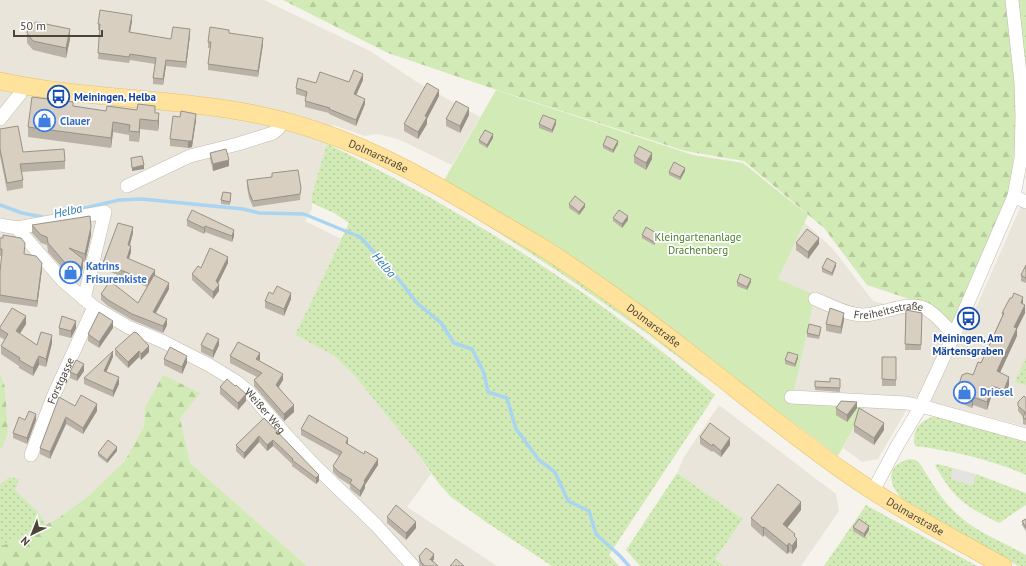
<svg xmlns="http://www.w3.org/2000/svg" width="1026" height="566" font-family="'PT Sans',sans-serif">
	<defs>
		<pattern id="grass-dots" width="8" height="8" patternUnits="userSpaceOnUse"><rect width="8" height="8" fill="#d2eab5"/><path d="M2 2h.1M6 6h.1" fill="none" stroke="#b6ca9c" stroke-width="1.8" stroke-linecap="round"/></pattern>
		<pattern id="forest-firs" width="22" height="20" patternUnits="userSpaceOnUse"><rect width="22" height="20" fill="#d2eab5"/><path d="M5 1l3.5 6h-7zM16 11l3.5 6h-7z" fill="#b6ca9c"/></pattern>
	</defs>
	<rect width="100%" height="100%" fill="#f6f3ec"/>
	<!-- residential -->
	<path fill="#eae5da" d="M 0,0 L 264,0 L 370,51 L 417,82 L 480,117 L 452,165 L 398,139 L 377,134 L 365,136 L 333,125 L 312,194 L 312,209 L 305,221 L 341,239 L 295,335 L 333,355 L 355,376 L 414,449 L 431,474 L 407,507 L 497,566 L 307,566 L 190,463 L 180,418 L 163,375 L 145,407 L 144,426 L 124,462 L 87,497 L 57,519 L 0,547 L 0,451 L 8,434 L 5,387 L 0,373 Z
		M 1026,194 L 1026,427 L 914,397 L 878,459 L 862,462 L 843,448 L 867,404 L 793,396 L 801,354 L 778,279 L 804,222 L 833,249 L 873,301 L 921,313 L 960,339 L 979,301 Z
		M 719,405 L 836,494 L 839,511 L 801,566 L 725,566 L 715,559 L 743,519 L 677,473 L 684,457 Z"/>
	<!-- grass -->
	<path fill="url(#grass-dots)" d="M 327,144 C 362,160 395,179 429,197 C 506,241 582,289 651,343 C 673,360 694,377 715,395 L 609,555 L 619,566 L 552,566 L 486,522 L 451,497 L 440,485 L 414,449 L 355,376 L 333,355 L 295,335 L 349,223 L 334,213 L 312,203 L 312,194 Z
		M 401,172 L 546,258 L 682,355 L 706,378 L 645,332 L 559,272 L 476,218 L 414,182 Z
		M 1026,358 L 1026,385 L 1015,382 Z
		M 936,416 L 1026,440 L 1026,475 C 991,459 952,451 915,446 C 911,430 921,419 936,416 Z
		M 910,459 L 916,460 L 920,464 C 931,481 941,500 957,514 C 976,532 1003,542 1026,555 L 1026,566 L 1019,566 L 1001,557 L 907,503 C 889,489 882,465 910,459 Z
		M 938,464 L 953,468 L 951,479 L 972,485 L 976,474 L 1026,493 L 1026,505 L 999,523 C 982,514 964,506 952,491 C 946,484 941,475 936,467 L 935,465 Z
		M 677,473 L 743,519 L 715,559 L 725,566 L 640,566 L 626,550 Z
		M 10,477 L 19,479 L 15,490 L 38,512 L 46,524 L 0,547 L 0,484 Z
		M 866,505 L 977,566 L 824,566 Z"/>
	<!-- forest -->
	<path fill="url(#forest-firs)" d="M 283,0 L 1026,0 L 1026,144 L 1015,142 L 1010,192 L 957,319 L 949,323 L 930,306 L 867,285 L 824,228 L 744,161 L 685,151 L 485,86 L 388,53 Z
		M 0,373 L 5,387 L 8,434 L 0,451 Z
		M 163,375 L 200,393 L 180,418 L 190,463 L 307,566 L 0,566 L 0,547 L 57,519 L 87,497 L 124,462 L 144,426 L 145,407 Z"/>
	<!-- garden -->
	<path fill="#d2eab5" d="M 496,90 L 693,155 L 743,163 L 808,215 L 778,279 L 815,295 L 792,400 L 867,404 L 838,456 L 635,305 L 443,182 Z"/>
	<!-- parking -->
	<path fill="#e5e3e0" d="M 953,468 L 976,474 L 972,485 L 951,479 Z"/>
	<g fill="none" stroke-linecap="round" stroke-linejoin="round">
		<!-- stream -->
		<path stroke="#a9d4f2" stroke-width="3.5" d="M 0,205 L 22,213 L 43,217
			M 68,212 L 119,200 L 142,199 L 243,209 L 259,213 L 304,214 L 360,237 L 393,272 L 417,303 L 441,323 L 454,343 L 472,349 L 484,373 L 488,392 L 507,398 L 516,429 L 539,460 L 555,472 L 568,501 L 589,511 L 596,534 L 619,555 L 629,566"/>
		<defs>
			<g id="minor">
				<path d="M 0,119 L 20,94 L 21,86"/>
				<path d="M 127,186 L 190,156 L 238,144 L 273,133 L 278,129 L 284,120"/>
				<path d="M 1014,196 L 1026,202"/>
				<path id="s1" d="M 0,225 L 17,228 L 63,281 L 94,307 L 128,327 L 162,341 L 209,365 L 237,382 L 250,393 L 286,435 L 313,464 L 376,525 L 413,566"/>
				<path d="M 17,228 L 105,212 L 84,299"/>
				<path id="s2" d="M 815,299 C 830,305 845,314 862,315 C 871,315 880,312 889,310 C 925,299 930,310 954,335"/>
				<path d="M 791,397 L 906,403 L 921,406 L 1026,435"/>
				<path id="s3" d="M 31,455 L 53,397 L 94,307"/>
				<path d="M 873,491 L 897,446 L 921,406 L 954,335 L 1014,196 L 1021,158 L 1022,116 L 1021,83 L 1012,0"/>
			</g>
			<g id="major">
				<path id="s4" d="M 0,81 C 106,104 218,95 321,132 C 380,152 436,184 489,216 C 509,228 529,239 548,251 C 596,282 642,316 687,351 C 740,392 791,435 846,473 C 896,508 950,536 1003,566"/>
			</g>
		</defs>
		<!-- minor casing -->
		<use href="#minor" stroke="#c2bbae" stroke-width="14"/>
		<!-- major casing -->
		<use href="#major" stroke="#e6c16a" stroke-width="18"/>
		<!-- minor -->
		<use href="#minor" stroke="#fff" stroke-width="13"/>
		<!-- major -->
		<use href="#major" stroke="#ffe39c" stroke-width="17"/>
	</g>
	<!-- wall -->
	<path fill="#bab2a6" d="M 132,21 L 130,33 L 171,39 L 190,35 L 186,68 L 166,66 L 163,85 L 153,84 L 153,78 L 155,64 L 130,60 L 129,63 L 98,59 L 100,30 L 98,30 L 98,24 Z
		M 27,33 L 70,39 L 66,58 L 33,50 L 27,43 Z
		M 229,33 L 263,44 L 258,77 L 208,70 L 208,64 L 210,48 L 208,48 L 208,42 Z
		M 363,80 L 356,95 L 365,104 L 356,126 L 329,114 L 329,113 L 305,107 L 305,101 L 306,97 L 296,94 L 296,88 L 316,83 L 349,82 Z
		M 439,96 L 427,119 L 427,124 L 418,139 L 404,131 L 404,124 Z
		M 73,106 L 106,111 L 155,113 L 159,123 L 158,131 L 140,129 L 139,142 L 129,141 L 129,135 L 113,132 L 111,148 L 28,137 L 28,127 Z
		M 469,115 L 460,133 L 446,126 L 446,119 Z
		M 180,117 L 196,120 L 192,147 L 188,148 L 170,146 L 170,139 Z
		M 539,124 L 556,124 L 552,133 L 539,128 Z
		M 0,129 L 23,152 L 65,161 L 65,169 L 21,172 L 23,180 L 23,188 L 7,191 L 0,156 Z
		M 493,138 L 487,148 L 479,143 L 479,140 Z
		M 618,144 L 613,153 L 603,148 L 603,145 Z
		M 210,153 L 229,166 L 213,171 L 210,159 Z
		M 634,156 L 652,159 L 646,170 L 634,163 Z
		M 685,171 L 680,180 L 669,175 L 669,172 Z
		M 247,180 L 301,188 L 300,200 L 253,207 L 249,198 L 247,187 Z
		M 231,197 L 230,205 L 221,204 L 221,200 Z
		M 569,204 L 585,207 L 579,215 L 569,208 Z
		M 613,218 L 628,220 L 622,228 L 613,221 Z
		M 187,220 L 234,236 L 232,242 L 205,232 L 204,234 L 187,226 Z
		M 32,225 L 91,235 L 85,262 L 83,262 L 83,267 L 81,276 L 67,273 L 48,252 L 47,245 L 41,243 L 32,233 Z
		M 133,233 L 130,245 L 131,252 L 129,259 L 155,276 L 169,289 L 156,313 L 167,325 L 163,333 L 132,320 L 108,306 L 101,300 L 101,294 L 138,303 L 147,287 L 103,269 L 103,263 Z
		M 642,235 L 658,237 L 654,245 L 642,238 Z
		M 0,238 L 25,249 L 24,254 L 42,269 L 37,307 L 0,302 L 0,271 L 2,256 L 0,256 Z
		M 796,243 L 819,244 L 808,259 L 796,250 Z
		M 228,263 L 218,283 L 219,291 L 213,299 L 192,280 L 192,274 L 201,268 Z
		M 1026,265 L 1026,283 L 1021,281 L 1021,275 Z
		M 836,266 L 832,276 L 822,272 L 822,268 Z
		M 737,282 L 751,282 L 747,290 L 737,286 Z
		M 273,294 L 291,299 L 284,316 L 265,308 L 265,301 Z
		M 1023,304 L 1025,313 L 1017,329 L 1016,338 L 1000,372 L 1009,385 L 1004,398 L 992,394 L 987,410 L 973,405 L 972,408 L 960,403 L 957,398 L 957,390 L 973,375 L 981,363 L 1002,316 L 1002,313 Z
		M 906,310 L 922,313 L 921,350 L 905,350 Z
		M 844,320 L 841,334 L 826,331 L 826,324 Z
		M 26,324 L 20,334 L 37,345 L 52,343 L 46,367 L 39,365 L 33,376 L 19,368 L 19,366 L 1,354 L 1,346 L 5,340 L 0,337 L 0,327 Z
		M 59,328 L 76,328 L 71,338 L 59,335 Z
		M 113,328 L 99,348 L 88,341 L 88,334 Z
		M 821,330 L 819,339 L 807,337 L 807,333 Z
		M 201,345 L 219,345 L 213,358 L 201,352 Z
		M 115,349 L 149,352 L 141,360 L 139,357 L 128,368 L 115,355 Z
		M 230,356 L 260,360 L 259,360 L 283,380 L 279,387 L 294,412 L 284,421 L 254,386 L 254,380 L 257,377 L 230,363 Z
		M 113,357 L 106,372 L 119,384 L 113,397 L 84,384 L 84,378 Z
		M 882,357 L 896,357 L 896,386 L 882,386 Z
		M 798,358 L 795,367 L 785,364 L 785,360 Z
		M 164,359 L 187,363 L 182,374 L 164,365 Z
		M 84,371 L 77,381 L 70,378 L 70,372 Z
		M 815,381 L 840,382 L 840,392 L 815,390 Z
		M 220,387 L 246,401 L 238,410 L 220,394 Z
		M 1026,398 L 1026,425 L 1023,424 L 1023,417 L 1018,411 L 1018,402 Z
		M 75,406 L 97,411 L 83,434 L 66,424 L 50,459 L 40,454 L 40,448 Z
		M 836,408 L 857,408 L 847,422 L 836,415 Z
		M 264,418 L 319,481 L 316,484 L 292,466 L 292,464 L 273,446 L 267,451 L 259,442 L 244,459 L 236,451 L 236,445 Z
		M 25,420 L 36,420 L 27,444 L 13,438 L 13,433 Z
		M 854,425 L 884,430 L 874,445 L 854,432 Z
		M 301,429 L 348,444 L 378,465 L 365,485 L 365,488 L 360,497 L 350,489 L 350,485 L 339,478 L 333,472 L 333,466 L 339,456 L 301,435 Z
		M 700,437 L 730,445 L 721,457 L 713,451 L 712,452 L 700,444 Z
		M 117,451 L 107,463 L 98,456 L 98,453 Z
		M 801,510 L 787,528 L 795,537 L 797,547 L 792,554 L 789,552 L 787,554 L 764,535 L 763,537 L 751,526 L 751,518 Z
		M 387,517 L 416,528 L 406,540 L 387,523 Z
		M 1026,519 L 1026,531 L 1022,525 L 1022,521 Z
		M 853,527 L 869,530 L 864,538 L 853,531 Z
		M 419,556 L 434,559 L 433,561 L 438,566 L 420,566 L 419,561 Z"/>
	<!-- shaded-wall -->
	<path fill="#979187" d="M 132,15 L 132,21 L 129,38 L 129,32 Z
		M 70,29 L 70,39 L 66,58 L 66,48 Z
		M 190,29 L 190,35 L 186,68 L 186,62 Z
		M 263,38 L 263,44 L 258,77 L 258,71 Z
		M 166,60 L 166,66 L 163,85 L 163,79 Z
		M 363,74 L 363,80 L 354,100 L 354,94 Z
		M 439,90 L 439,96 L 427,119 L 427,124 L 418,139 L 418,132 L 425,116 Z
		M 365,99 L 365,104 L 356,126 L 356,120 Z
		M 469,108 L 469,115 L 460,133 L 460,126 Z
		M 159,113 L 159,123 L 158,131 L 158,121 Z
		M 196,114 L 196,120 L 192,147 L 188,148 L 188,141 Z
		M 140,119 L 140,129 L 139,142 L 139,132 Z
		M 556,120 L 556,124 L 552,133 L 552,130 Z
		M 113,122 L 113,132 L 111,148 L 111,138 Z
		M 493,134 L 493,138 L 487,148 L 487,145 Z
		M 618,141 L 618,144 L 613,153 L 613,150 Z
		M 652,153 L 652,159 L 646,170 L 646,163 Z
		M 229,160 L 229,166 L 213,171 L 213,164 Z
		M 144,165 L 144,169 L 132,171 L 132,168 Z
		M 685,168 L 685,171 L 680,180 L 680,177 Z
		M 585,204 L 585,207 L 579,215 L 579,212 Z
		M 628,216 L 628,220 L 622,228 L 622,224 Z
		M 205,226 L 205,232 L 204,234 L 204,228 Z
		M 91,227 L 91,235 L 85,262 L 85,254 Z
		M 133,227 L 133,233 L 128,251 L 128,245 Z
		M 234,230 L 234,236 L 232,242 L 232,236 Z
		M 658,234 L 658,237 L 654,245 L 654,242 Z
		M 819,238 L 819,244 L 808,259 L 808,252 Z
		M 131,246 L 131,252 L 127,265 L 127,258 Z
		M 228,257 L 228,263 L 216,288 L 216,281 Z
		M 83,259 L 83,267 L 81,276 L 81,267 Z
		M 42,263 L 42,269 L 37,307 L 37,301 Z
		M 836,263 L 836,266 L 832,276 L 832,273 Z
		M 155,270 L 155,277 L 148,288 L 148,281 Z
		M 751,279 L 751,282 L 747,290 L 747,287 Z
		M 169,283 L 169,289 L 153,318 L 153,312 Z
		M 219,285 L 219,291 L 213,299 L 213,292 Z
		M 291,293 L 291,299 L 284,316 L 284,309 Z
		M 1023,297 L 1023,305 L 1021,303 Z
		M 1025,305 L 1025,313 L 1017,329 L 1017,336 L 997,379 L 997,371 L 1014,327 Z
		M 844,313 L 844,320 L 841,334 L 841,327 Z
		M 26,316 L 26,324 L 16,339 L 16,331 Z
		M 167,319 L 167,325 L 163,333 L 163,326 Z
		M 76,321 L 76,328 L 71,338 L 71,331 Z
		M 113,321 L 113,328 L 99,348 L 99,342 Z
		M 52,335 L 52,343 L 46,367 L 46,359 Z
		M 219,339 L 219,345 L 213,358 L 213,351 Z
		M 149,346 L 149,352 L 141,360 L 141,354 Z
		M 113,351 L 113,357 L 104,377 L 104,371 Z
		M 139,351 L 139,357 L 128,368 L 128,362 Z
		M 260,353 L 260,360 L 256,365 L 256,359 Z
		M 798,355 L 798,358 L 795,367 L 795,364 Z
		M 39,356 L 39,365 L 33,376 L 33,368 Z
		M 187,356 L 187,363 L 182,374 L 182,367 Z
		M 84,364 L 84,371 L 77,381 L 77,375 Z
		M 283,374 L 283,380 L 276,391 L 276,385 Z
		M 119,377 L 119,384 L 113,397 L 113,391 Z
		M 1009,377 L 1009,385 L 1004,398 L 1004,390 Z
		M 992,386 L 992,394 L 987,410 L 987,402 Z
		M 246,394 L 246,401 L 238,410 L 238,403 Z
		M 973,397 L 973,405 L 972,408 L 972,400 Z
		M 857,402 L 857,408 L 847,422 L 847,415 Z
		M 97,404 L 97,411 L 83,434 L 83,428 Z
		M 294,405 L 294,412 L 284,421 L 284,414 Z
		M 36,414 L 36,420 L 27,444 L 27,438 Z
		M 66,417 L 66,424 L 50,459 L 50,452 Z
		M 884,423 L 884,430 L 874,445 L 874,438 Z
		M 259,436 L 259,442 L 244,459 L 244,453 Z
		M 348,438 L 348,444 L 346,443 Z
		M 730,438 L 730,445 L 721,457 L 721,451 Z
		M 273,440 L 273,446 L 267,451 L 267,445 Z
		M 117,447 L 117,451 L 107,463 L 107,460 Z
		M 378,459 L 378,465 L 365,485 L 365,488 L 360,497 L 360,491 L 364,481 Z
		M 319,475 L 319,481 L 316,484 L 316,478 Z
		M 801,502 L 801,510 L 783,533 L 783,524 Z
		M 416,522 L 416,528 L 406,540 L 406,533 Z
		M 869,526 L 869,530 L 864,538 L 864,534 Z
		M 764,527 L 764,535 L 763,537 L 763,528 Z
		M 795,534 L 795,541 L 797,539 L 797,547 L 792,554 L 792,546 L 794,536 Z
		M 789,543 L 789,552 L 787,554 L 787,546 Z
		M 434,554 L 434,559 L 430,565 L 430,560 Z"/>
	<!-- building -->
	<path fill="#d8cfc1" stroke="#979187" d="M 100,10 L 132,15 L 129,32 L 171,39 L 173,27 L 190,29 L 186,62 L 166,60 L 163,79 L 153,78 L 156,58 L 130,54 L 129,57 L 98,53 L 100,24 L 98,24 Z
		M 36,22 L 70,29 L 66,48 L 33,41 L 27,33 L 28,27 Z
		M 210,27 L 229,30 L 229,33 L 263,38 L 258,71 L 208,64 L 211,42 L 208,42 Z
		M 354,70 L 363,74 L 354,94 L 365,99 L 356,120 L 329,109 L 330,108 L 305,101 L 307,92 L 296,88 L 298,78 L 316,83 L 320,72 L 349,82 Z
		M 427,83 L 439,90 L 425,116 L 427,117 L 418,132 L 404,124 Z
		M 32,97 L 73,102 L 73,106 L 106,111 L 107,106 L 137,110 L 138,104 L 155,106 L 155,113 L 159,113 L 158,121 L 140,119 L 139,132 L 129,131 L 130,125 L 113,122 L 111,138 L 28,127 Z
		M 456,101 L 469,108 L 460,126 L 446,119 Z
		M 181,111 L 196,114 L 192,141 L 188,141 L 170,139 L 173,116 L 180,117 Z
		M 543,115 L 556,120 L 552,130 L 539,124 Z
		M 18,126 L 23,152 L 64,149 L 65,161 L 20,164 L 23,180 L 7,183 L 0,149 L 0,129 Z
		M 485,130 L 493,134 L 487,145 L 479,140 Z
		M 607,136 L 618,141 L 613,150 L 603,145 Z
		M 639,146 L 652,153 L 646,163 L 634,156 Z
		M 226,149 L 229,160 L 213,164 L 210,153 Z
		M 142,156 L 144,165 L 132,168 L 131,158 Z
		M 674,162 L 685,168 L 680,177 L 669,172 Z
		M 298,170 L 301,188 L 300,194 L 253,201 L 249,192 L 247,180 L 272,177 L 272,173 Z
		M 223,192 L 231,193 L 230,202 L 221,200 Z
		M 575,196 L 585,204 L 579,212 L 569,204 Z
		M 192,210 L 234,230 L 232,236 L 205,226 L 204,228 L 187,220 Z
		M 619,210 L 628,216 L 622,224 L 613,218 Z
		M 90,216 L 91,227 L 85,254 L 69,248 L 83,259 L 81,267 L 67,265 L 48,243 L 47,237 L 41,235 L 32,225 Z
		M 118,223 L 133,227 L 128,245 L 131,246 L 127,258 L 155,270 L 148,281 L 103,263 Z
		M 646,227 L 658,234 L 654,242 L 642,235 Z
		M 807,229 L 819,238 L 808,252 L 796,243 Z
		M 3,235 L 21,238 L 25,243 L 24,254 L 36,256 L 42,263 L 37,301 L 0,295 L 0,271 L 2,253 L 2,249 L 0,249 L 0,238 L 3,238 Z
		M 210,248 L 228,257 L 216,281 L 219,285 L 213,292 L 192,274 L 198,266 L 201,268 Z
		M 827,258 L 836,263 L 832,273 L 822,268 Z
		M 1026,265 L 1026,278 L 1021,275 Z
		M 740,274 L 751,279 L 747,287 L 737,282 Z
		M 154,275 L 169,283 L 153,312 L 167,319 L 163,326 L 132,314 L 108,300 L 101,294 L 110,281 L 138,303 Z
		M 277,286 L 291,293 L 284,309 L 265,301 L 269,292 L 273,294 Z
		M 1014,293 L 1023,297 L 1021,303 L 1025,305 L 1014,327 L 1017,328 L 1016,330 L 997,371 L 1009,377 L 1004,390 L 992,386 L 987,402 L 973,397 L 972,400 L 960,395 L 957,390 L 962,375 L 967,373 L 973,375 L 978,362 L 981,363 L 1004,313 L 1002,313 L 1010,298 L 1012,298 Z
		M 12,308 L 26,316 L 16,331 L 37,345 L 41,332 L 52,335 L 46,359 L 39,356 L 33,368 L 19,360 L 20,358 L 1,346 L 8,334 L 0,329 L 0,327 Z
		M 830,308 L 844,313 L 841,327 L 826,324 Z
		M 906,310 L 922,313 L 921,345 L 905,344 Z
		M 99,312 L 113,321 L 99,342 L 88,334 Z
		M 62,316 L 76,321 L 71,331 L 59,328 Z
		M 809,324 L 821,327 L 819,336 L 807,333 Z
		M 134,332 L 137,333 L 149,346 L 141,354 L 139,351 L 128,362 L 115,349 Z
		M 207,333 L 219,339 L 213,351 L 201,345 Z
		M 238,342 L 260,353 L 256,359 L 283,374 L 276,385 L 294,405 L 284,414 L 254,380 L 262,373 L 230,356 Z
		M 170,347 L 187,356 L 182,367 L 164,359 Z
		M 113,351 L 104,371 L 119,377 L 113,391 L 84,378 Z
		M 788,352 L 798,355 L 795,364 L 785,360 Z
		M 882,357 L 896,357 L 896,380 L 882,379 Z
		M 76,360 L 84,364 L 77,375 L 70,372 Z
		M 830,378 L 840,379 L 840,388 L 815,387 L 815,381 L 830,382 Z
		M 227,379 L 235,386 L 236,385 L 246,394 L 238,403 L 220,387 Z
		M 81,395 L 97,404 L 83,428 L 66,417 L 50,452 L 40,448 L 59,397 L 75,406 Z
		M 1024,396 L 1026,398 L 1026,419 L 1023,418 L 1025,412 L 1018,406 L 1018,402 Z
		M 841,401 L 857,402 L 847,415 L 836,408 Z
		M 859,408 L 884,423 L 874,438 L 854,425 Z
		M 29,411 L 36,414 L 27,438 L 13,433 L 19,417 L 25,420 Z
		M 309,415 L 348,438 L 346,443 L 364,454 L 365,451 L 378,459 L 364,481 L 365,482 L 360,491 L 350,483 L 352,480 L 339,472 L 333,466 L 342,452 L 301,429 Z
		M 264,418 L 319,475 L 316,478 L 292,460 L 293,459 L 273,440 L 267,445 L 259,436 L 244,453 L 236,445 Z
		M 710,423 L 730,438 L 721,451 L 713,444 L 712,446 L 700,437 Z
		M 108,440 L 117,447 L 107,460 L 98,453 Z
		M 778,484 L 801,502 L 783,524 L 795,534 L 794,536 L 797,539 L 792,546 L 789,543 L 787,546 L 764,527 L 763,528 L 751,518 Z
		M 396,505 L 416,522 L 406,533 L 387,517 Z
		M 859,519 L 869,526 L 864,534 L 853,527 Z
		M 1026,519 L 1026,528 L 1022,521 Z
		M 426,548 L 434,554 L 430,560 L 430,559 L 438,566 L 425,566 L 421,562 L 419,556 Z
		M 456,559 L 464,566 L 450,566 Z"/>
	<!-- icons -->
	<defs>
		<symbol id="bus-ring" viewBox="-11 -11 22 22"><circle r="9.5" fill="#fff" stroke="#1a4fb4" stroke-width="1.5"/><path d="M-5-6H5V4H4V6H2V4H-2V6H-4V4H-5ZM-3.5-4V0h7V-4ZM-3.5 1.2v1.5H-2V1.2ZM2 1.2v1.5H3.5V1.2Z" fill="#1a4fb4"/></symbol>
		<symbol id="shop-ring" viewBox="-11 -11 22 22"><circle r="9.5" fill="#fff" stroke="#3f7fe0" stroke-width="1.5"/><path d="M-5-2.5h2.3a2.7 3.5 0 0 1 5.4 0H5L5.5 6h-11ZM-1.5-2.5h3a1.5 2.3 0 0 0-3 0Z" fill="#3f7fe0"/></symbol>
	</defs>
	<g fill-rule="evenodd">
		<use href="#bus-ring" x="46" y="84" width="25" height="25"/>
		<use href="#shop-ring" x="32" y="108" width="25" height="25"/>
		<use href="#shop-ring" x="58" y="260" width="25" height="25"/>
		<use href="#bus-ring" x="956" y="306" width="25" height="25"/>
		<use href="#shop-ring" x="952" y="380" width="25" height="25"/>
	</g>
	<g text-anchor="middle" stroke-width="3.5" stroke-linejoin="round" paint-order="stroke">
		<!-- transit labels -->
		<g font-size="11" font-weight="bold" fill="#164399" stroke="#fff" text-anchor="start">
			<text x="74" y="101">Meiningen, Helba</text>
			<text x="968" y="342" text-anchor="middle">Meiningen, Am<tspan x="968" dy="13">Märtensgraben</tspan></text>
		</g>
		<!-- shop labels -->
		<g font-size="11" font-weight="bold" fill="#366cbe" stroke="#fff" text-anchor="start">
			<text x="60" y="125">Clauer</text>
			<text x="86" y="270">Katrins<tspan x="86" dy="13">Frisurenkiste</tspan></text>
			<text x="980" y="396">Driesel</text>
		</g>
		<!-- street labels -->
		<g font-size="11" fill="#4b4439" stroke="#fff">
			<text dy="4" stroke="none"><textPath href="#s4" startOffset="388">Dolmarstraße</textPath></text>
			<text dy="4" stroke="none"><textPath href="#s2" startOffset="77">Freiheitsstraße</textPath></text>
			<text dy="4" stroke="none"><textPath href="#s4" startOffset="712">Dolmarstraße</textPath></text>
			<text dy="4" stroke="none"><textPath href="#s3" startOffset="80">Forstgasse</textPath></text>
			<text dy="4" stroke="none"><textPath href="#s1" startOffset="330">Weißer Weg</textPath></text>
			<text dy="4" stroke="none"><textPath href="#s4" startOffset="1036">Dolmarstraße</textPath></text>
		</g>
		<!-- park labels -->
		<g font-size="11" fill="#4a7f2a" stroke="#fff">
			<text x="698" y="241">Kleingartenanlage<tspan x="698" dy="13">Drachenberg</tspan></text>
		</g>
		<!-- water labels -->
		<g font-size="12" font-style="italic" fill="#2e7ab2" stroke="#fff">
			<text transform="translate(68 211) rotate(-12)" y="4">Helba</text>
			<text transform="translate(384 265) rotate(49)" y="4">Helba</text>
		</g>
	</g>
	<!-- north arrow -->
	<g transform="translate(32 534) rotate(223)" stroke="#ffffff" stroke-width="3" paint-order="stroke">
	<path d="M0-3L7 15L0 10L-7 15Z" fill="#4b4439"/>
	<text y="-6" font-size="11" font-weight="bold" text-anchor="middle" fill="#4b4439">N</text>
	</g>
	<!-- scale -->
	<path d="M14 30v6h88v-6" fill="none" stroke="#4b4439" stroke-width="2"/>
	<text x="20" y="30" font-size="12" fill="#4b4439" stroke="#ffffff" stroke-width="3" paint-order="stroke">50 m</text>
</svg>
